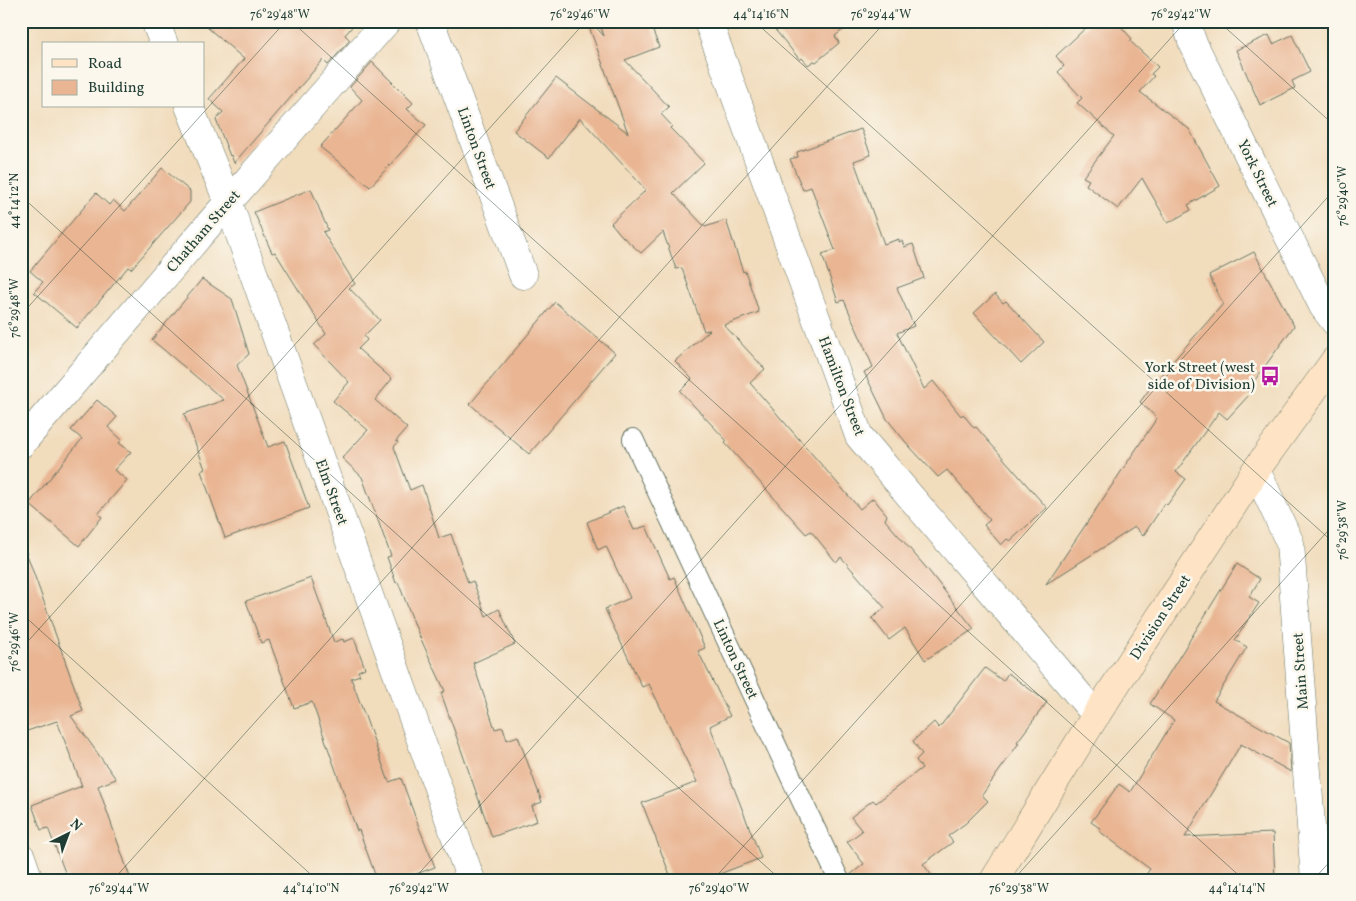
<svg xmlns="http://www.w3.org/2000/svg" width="1356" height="901" font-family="Vollkorn,serif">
	<rect width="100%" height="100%" fill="#fbf7ec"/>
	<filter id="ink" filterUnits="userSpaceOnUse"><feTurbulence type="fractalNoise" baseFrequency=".02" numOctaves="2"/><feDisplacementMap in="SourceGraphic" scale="10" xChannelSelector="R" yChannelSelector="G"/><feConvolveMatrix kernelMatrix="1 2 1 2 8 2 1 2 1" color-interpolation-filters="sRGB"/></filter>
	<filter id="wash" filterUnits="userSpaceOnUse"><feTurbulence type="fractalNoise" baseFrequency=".0096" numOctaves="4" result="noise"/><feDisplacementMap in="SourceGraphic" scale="20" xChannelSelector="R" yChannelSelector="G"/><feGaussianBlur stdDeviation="1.12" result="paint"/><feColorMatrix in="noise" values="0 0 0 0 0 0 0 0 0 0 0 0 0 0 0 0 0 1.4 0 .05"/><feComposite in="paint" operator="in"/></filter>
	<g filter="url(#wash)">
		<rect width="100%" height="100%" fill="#f1dcbc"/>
		<g id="blocks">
			<!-- building -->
			<path fill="#e9b593" d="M 200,21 L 357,21 L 345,35 L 350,40 L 328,65 L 323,60 L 234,163 L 231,155 L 230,156 L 216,120 L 223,112 L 209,99 L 244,59 Z
				M 587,21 L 590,21 L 604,36 L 599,21 L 649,21 L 659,47 L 625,60 L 669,107 L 661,114 L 672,126 L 670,128 L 704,163 L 673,193 L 705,227 L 726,220 L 743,272 L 745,271 L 759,312 L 724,325 L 765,369 L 750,383 L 860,509 L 873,498 L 887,515 L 885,520 L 929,571 L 974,629 L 925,660 L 905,628 L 889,640 L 872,618 L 885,608 L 841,557 L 836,562 L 811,531 L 806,534 L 725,443 L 727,441 L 680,391 L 692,379 L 675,361 L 710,330 L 704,331 L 682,268 L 676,269 L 663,232 L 641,253 L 622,236 L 611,223 L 646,190 L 580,118 L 549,158 L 514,131 L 556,78 L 628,133 Z
				M 768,21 L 854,21 L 835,36 L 839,43 L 816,62 L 814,61 L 808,65 L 802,58 L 800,60 Z
				M 1093,21 L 1116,21 L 1132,39 L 1130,41 L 1158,67 L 1151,74 L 1154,76 L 1140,92 L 1189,129 L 1220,186 L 1188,205 L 1191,210 L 1168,223 L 1142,178 L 1118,209 L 1086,185 L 1089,180 L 1083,177 L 1114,136 L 1077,103 L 1082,98 L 1058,72 L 1064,66 L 1056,56 Z
				M 1269,35 L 1273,44 L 1292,35 L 1310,72 L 1292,81 L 1295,88 L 1260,105 L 1236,50 Z
				M 372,62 L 413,103 L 407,109 L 426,125 L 370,187 L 320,147 L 362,100 L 350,87 Z
				M 861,129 L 871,155 L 854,161 L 884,244 L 899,239 L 899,242 L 902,241 L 904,247 L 913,244 L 924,278 L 897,288 L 914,326 L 897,333 L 924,389 L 933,381 L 961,416 L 963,414 L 974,428 L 976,427 L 1047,508 L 1010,541 L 1007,539 L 1001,545 L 984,525 L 990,520 L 947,470 L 938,477 L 909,446 L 887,419 L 864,372 L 873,367 L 844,300 L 838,302 L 822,254 L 835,250 L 811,187 L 803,190 L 790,159 L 798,157 L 797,152 Z
				M 162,168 L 190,191 L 190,202 L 131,269 L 128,267 L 77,328 L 34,292 L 43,282 L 30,271 L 96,193 L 109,205 L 113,200 L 125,211 Z
				M 311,189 L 328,230 L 323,232 L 355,284 L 349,288 L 380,320 L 364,336 L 367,340 L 358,349 L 392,379 L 375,400 L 407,428 L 396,441 L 398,442 L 394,447 L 410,490 L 422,485 L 439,538 L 451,534 L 468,583 L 473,581 L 486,616 L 499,609 L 515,644 L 473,663 L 495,729 L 503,727 L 507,740 L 518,736 L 542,802 L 532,806 L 537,821 L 492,837 L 441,693 L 445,691 L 418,633 L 398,582 L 396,583 L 387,557 L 391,556 L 362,477 L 342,458 L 368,430 L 333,401 L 349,382 L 314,345 L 326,334 L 275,252 L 272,253 L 254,212 Z
				M 1254,252 L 1294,326 L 1247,391 L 1250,394 L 1227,419 L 1219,412 L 1176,472 L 1186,479 L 1167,505 L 1165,503 L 1143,536 L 1135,527 L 1046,584 L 1157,418 L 1140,402 L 1154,383 L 1223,304 L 1209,275 Z
				M 202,279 L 232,299 L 249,354 L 237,365 L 268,447 L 285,441 L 309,508 L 225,538 L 201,471 L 205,469 L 184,414 L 224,400 L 152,340 Z
				M 995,294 L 1003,303 L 1006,301 L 1044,342 L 1021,364 L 974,313 Z
				M 555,302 L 615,353 L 529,454 L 470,404 Z
				M 97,400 L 117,417 L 108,427 L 122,440 L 119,443 L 131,452 L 114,470 L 127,480 L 98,514 L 102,517 L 79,546 L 29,504 L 82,439 L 71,430 Z
				M 623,506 L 634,530 L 646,526 L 670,579 L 674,577 L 705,648 L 698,651 L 730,716 L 710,726 L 761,858 L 704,880 L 672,880 L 642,803 L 697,782 L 649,684 L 642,687 L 605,609 L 630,598 L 606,546 L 598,550 L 587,522 Z
				M 25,549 L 83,711 L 71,716 L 116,779 L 98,786 L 131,880 L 68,880 L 48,828 L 41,830 L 32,805 L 82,786 L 57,721 L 21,733 L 21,550 Z
				M 1237,564 L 1260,579 L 1249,597 L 1259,603 L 1235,640 L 1247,647 L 1214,701 L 1289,743 L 1291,772 L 1241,744 L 1185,837 L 1273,833 L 1275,880 L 1142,880 L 1150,869 L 1099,831 L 1101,829 L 1091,822 L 1119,784 L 1130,792 L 1174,720 L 1150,704 Z
				M 311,578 L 334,642 L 343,639 L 344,642 L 354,638 L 365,668 L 358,671 L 360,675 L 351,678 L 389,782 L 401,778 L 420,830 L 435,867 L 400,880 L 377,880 L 359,830 L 357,831 L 312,702 L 294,708 L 269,640 L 261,643 L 246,601 Z
				M 985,668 L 1003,681 L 1008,673 L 1047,702 L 1017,742 L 1019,743 L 982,795 L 988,801 L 966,823 L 948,836 L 953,842 L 923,864 L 935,880 L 851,880 L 850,875 L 864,864 L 847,842 L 862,831 L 851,817 L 873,800 L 876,803 L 922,768 L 916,760 L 922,754 L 913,741 L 934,722 L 939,728 Z"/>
		</g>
	</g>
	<g filter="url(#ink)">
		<use href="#blocks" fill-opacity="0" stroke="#687564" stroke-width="1"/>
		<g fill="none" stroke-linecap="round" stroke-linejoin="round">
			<defs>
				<path id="lane" d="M 633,439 L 839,880"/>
				<path id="street" d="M 155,21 L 164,44
					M 430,21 L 523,275
					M 708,21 L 859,436 L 1096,715
					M 1186,21 L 1192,41 L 1323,306 L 1335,322
					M 189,106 L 228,202 L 471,880
					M 21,444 L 211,222 L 387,21
					M 1256,470 L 1290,543 L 1315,880
					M 21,857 L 29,880"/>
				<path id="secondary" d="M 994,880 L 1096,715 L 1256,470 L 1335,360"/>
			</defs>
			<!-- lane casing -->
			<use href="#lane" stroke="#687564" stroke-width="22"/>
			<!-- street casing -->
			<use href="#street" stroke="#687564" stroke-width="29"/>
			<!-- secondary casing -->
			<use href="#secondary" stroke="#687564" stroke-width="29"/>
			<!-- lane -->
			<use href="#lane" stroke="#fff" stroke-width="20"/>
			<!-- street -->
			<use href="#street" stroke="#fff" stroke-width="28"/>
			<!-- secondary -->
			<use href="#secondary" stroke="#fee4c5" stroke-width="28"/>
		</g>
	</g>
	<!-- ticks -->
	<path fill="none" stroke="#1f3d34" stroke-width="1" stroke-opacity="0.45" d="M 291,21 L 1244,880M 754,21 L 1335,544M 1218,21 L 1335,126M 21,196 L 781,880M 21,315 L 286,21M 21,613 L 317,880M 21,649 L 586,21M 113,880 L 886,21M 413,880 L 1186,21M 713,880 L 1335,189M 1013,880 L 1335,523M 1313,880 L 1335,856"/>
	<!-- icons -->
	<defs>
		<symbol id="bus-bare" viewBox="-9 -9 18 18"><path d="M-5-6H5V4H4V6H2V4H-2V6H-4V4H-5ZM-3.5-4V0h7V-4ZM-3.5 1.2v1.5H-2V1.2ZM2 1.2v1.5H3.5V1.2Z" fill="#b5179e" stroke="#fbf7ec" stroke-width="2.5" paint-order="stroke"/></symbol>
	</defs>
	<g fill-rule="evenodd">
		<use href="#bus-bare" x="1256" y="362" width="28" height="28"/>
	</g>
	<g text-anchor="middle" stroke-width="5" stroke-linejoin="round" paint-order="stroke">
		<!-- street labels -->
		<g font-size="15" fill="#1f3d34" stroke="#fbf7ec">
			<text transform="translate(477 148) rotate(70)" y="5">Linton Street</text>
			<text transform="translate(1258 173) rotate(64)" y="5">York Street</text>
			<text transform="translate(203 231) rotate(-49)" y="5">Chatham Street</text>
			<text transform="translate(842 386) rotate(69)" y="5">Hamilton Street</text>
			<text transform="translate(332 492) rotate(70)" y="5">Elm Street</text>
			<text transform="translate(1160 617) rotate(-57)" y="5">Division Street</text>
			<text transform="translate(736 659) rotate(65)" y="5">Linton Street</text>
			<text transform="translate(1300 671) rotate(-94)" y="5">Main Street</text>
		</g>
		<!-- poi labels -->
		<g font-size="15" fill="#1f3d34" stroke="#fbf7ec" text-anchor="end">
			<text x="1255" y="372">York Street (west<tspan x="1255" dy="17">side of Division)</tspan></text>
		</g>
	</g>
	<!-- margin -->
	<rect width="1356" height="901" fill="none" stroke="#fbf7ec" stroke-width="55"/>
	<!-- legend -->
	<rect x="42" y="42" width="162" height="65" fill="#fbf7ec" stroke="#a3ada2"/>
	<rect x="52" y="59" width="25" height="8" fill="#fee4c5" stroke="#a3ada2"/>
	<text x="88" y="68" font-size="15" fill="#1f3d34">Road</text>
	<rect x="52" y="80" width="25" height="15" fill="#e9b593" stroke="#a3ada2"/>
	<text x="88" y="92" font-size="15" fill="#1f3d34">Building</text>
	<!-- north arrow -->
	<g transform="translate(68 834) rotate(42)" stroke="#fbf7ec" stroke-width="4" paint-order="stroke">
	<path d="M0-4L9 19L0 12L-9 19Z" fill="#1f3d34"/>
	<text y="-8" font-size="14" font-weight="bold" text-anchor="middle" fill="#1f3d34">N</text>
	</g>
	<rect x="28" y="28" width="1300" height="846" fill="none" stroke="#1f3d34" stroke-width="2"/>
	<g font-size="12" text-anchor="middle" fill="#1f3d34">
		<text x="280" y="18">76°29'48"W</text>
		<text x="580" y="18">76°29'46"W</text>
		<text x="761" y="18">44°14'16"N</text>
		<text x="881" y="18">76°29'44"W</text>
		<text x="1181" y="18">76°29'42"W</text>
		<text transform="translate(1342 196) rotate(-90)" y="4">76°29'40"W</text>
		<text transform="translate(14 201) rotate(-90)" y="4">44°14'12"N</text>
		<text transform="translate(14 308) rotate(-90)" y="4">76°29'48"W</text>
		<text transform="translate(1342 530) rotate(-90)" y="4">76°29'38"W</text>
		<text transform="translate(14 642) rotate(-90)" y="4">76°29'46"W</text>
		<text x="119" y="892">76°29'44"W</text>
		<text x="311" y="892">44°14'10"N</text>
		<text x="419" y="892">76°29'42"W</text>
		<text x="719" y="892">76°29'40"W</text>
		<text x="1019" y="892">76°29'38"W</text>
		<text x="1237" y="892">44°14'14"N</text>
	</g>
</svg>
